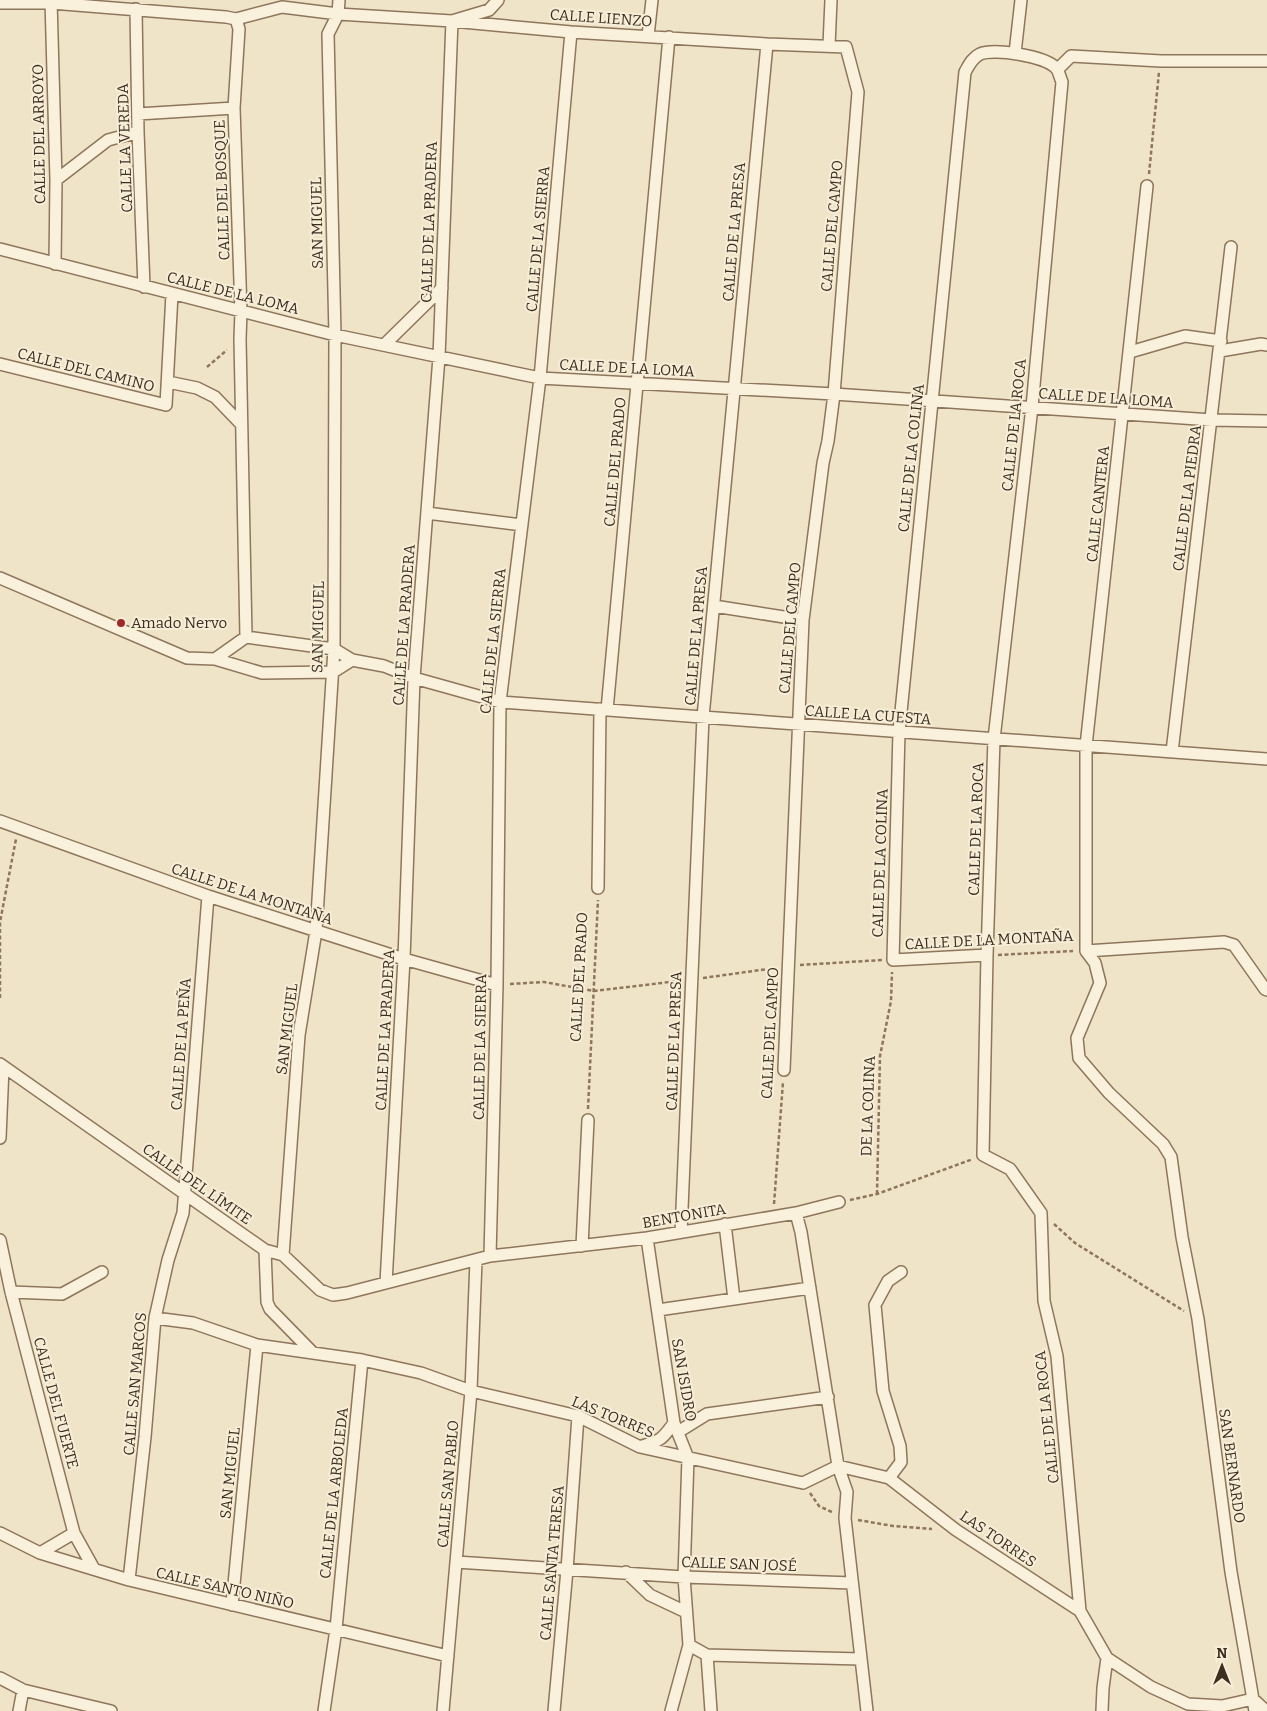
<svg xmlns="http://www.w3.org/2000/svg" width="1267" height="1711" font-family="Bitter,serif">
	<rect width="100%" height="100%" fill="#f0e4c8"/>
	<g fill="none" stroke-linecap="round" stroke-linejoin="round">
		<defs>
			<path id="street" d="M 51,0 L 56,180 L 55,264
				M 0,3 L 51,3 L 226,17 L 236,19
				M 136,9 L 138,132 L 144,287
				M 236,19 L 282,7 L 338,14 L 452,21 L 571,32 L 767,44 L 846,47 L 858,92 L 834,394 L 828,441 L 823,463 L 803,620 L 784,1070
				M 236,19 L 239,29 L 234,108 L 241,311 L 240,339 L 246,637
				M 648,36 L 652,0
				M 829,46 L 831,0
				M 1015,53 L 1021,0
				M 1058,69 L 1071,56 L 1161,61 L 1267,61
				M 138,114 L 234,108
				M 56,180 L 108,140 L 138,132
				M 0,249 L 335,335 L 540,378 L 834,394 L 1212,420 L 1267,421
				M 384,345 L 442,288
				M 1220,351 L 1261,344 L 1267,345
				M 1130,352 L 1185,336 L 1221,341
				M 0,364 L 166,405 L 172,294
				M 168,382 L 197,388 L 215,397 L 241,424
				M 427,513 L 522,525
				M 0,578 L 187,658 L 215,659 L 246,637 L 334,649 L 352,660 L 384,666 L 414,678 L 500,702 L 1267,759
				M 714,606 L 803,620
				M 215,659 L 262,673 L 333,672 L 352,660
				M 607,710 L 669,37
				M 1172,752 L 1231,247
				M 0,821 L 208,896 L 404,959 L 497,985
				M 598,888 L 600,709
				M 1086,951 L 1095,963 L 1100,983 L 1077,1038 L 1079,1058 L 1109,1093 L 1163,1144 L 1171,1157 L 1182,1237 L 1198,1319 L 1231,1572 L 1255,1711
				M 1086,951 L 1086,746 L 1147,186
				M 1086,951 L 1224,942 L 1234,945 L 1265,989 L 1267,990
				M 987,955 L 893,960 L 899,732 L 965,72 C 969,65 972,58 980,54 C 994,48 1045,56 1056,68 C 1059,71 1060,78 1062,82 L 1032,407 L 994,739 L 987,955 L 983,1155 L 1010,1169 L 1041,1213 L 1044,1301 L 1057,1356 L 1080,1611 L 1107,1658 L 1151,1687 L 1188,1704 L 1222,1706 L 1253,1699
				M 0,1064 L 265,1250 L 283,1255 L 320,1290 L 333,1295 L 347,1293 L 490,1256 L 647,1238 L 796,1213 L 839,1202
				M 0,1138 L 3,1067
				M 796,1213 L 801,1232 L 838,1466 L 847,1492 L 845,1518 L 867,1711
				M 725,1224 L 734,1299
				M 681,1232 L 703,717 L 767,44
				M 647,1238 L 674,1423 L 688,1458 L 684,1577 L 689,1645 L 671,1711
				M 0,1240 L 11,1292 L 74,1533 L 94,1569
				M 582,1246 L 588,1120
				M 265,1250 L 267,1302 L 270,1309 L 313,1353
				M 283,1255 L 299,1035 L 316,931 L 334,649 L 335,335 L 328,34 L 338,14 L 339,0
				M 490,1256 L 497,985 L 500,702 L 540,378 L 571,32
				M 386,1283 L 404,959 L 414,678 L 439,357 L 452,21 L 489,10 L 498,0
				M 11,1292 L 62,1294 L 102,1272
				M 658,1310 L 810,1288
				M 155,1318 L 193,1323 L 257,1345 L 362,1360 L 421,1373 L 471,1391 L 578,1416 L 640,1447 L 803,1483 L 838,1466 L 889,1478 L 956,1530 L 1080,1611
				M 678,1432 L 707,1414 L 828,1397
				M 642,1446 C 661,1441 663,1438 674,1423
				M 889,1478 L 901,1462 L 900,1446 L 883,1391 L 875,1305 L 888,1281 L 901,1272
				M 0,1533 L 40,1553 L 129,1580 L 448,1656
				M 40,1553 L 74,1533
				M 456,1562 L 684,1577 L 852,1583
				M 626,1572 L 650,1595 L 686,1612
				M 129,1580 L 145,1437 L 155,1318 L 168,1260 L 183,1213 L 208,896
				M 232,1605 L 257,1345
				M 689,1645 L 707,1655 L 711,1711
				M 707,1655 L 861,1659
				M 0,1678 L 23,1690 L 111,1711
				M 1253,1699 L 1266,1711
				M 19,1711 L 23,1690
				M 324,1711 L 336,1629 L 362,1360
				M 443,1711 L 471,1391 L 476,1260
				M 554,1711 L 567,1570 L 578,1416
				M 1102,1711 L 1103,1688 L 1107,1658"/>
		</defs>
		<!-- street casing -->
		<use href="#street" stroke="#8d765c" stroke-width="14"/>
		<!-- path -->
		<path stroke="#8d765c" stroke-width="2.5" stroke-dasharray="4 2.5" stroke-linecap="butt" d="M 1149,174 L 1159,72
			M 207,367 L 227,350
			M 998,955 L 1073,951
			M 800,965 L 882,960
			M 703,978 L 775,968
			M 510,984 L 544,982 L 594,991 L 678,981
			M 0,998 L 0,922 L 16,839
			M 588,1109 L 598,900
			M 877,1194 L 880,1056 L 891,1001 L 892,972
			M 850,1200 L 877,1194 L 973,1159
			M 774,1204 L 783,1082
			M 1054,1224 L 1075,1243 L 1184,1311
			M 810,1493 L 819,1506 L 834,1513
			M 858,1520 L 893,1526 L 932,1529"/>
		<!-- street -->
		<use href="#street" stroke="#faf1dc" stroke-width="11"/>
	</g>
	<!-- markers -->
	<circle fill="#9e2a2b" stroke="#f7eed8" stroke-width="2" cx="121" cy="623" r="5"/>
	<g text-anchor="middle" stroke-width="4" stroke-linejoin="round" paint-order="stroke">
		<!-- street labels -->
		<g font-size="15" fill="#3d2e20" stroke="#f7eed8">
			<text transform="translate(601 18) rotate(4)" y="5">CALLE LIENZO</text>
			<text transform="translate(39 134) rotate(-91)" y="5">CALLE DEL ARROYO</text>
			<text transform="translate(125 148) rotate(-92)" y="5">CALLE LA VEREDA</text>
			<text transform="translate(222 190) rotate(-92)" y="5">CALLE DEL BOSQUE</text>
			<text transform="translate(429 222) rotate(-88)" y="5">CALLE DE LA PRADERA</text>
			<text transform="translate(317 223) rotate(-91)" y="5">SAN MIGUEL</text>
			<text transform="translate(832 226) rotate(-85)" y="5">CALLE DEL CAMPO</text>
			<text transform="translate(734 232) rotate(-85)" y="5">CALLE DE LA PRESA</text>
			<text transform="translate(538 239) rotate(-85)" y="5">CALLE DE LA SIERRA</text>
			<text transform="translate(233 293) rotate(14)" y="5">CALLE DE LA LOMA</text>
			<text transform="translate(627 368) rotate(3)" y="5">CALLE DE LA LOMA</text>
			<text transform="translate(86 370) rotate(14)" y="5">CALLE DEL CAMINO</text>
			<text transform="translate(1106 398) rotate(4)" y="5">CALLE DE LA LOMA</text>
			<text transform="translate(1014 425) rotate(-84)" y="5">CALLE DE LA ROCA</text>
			<text transform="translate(911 458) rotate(-84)" y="5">CALLE DE LA COLINA</text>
			<text transform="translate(615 462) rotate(-85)" y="5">CALLE DEL PRADO</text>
			<text transform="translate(1187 498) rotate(-83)" y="5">CALLE DE LA PIEDRA</text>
			<text transform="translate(1098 504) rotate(-84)" y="5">CALLE CANTERA</text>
			<text transform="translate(404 625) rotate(-86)" y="5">CALLE DE LA PRADERA</text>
			<text transform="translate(318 627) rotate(-89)" y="5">SAN MIGUEL</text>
			<text transform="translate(790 628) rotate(-85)" y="5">CALLE DEL CAMPO</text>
			<text transform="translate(696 636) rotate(-85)" y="5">CALLE DE LA PRESA</text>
			<text transform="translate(493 641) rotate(-84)" y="5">CALLE DE LA SIERRA</text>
			<text transform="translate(868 715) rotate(4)" y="5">CALLE LA CUESTA</text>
			<text transform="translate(976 829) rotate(-88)" y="5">CALLE DE LA ROCA</text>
			<text transform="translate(880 863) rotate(-88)" y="5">CALLE DE LA COLINA</text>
			<text transform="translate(252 894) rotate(18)" y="5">CALLE DE LA MONTAÑA</text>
			<text transform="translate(989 940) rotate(-3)" y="5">CALLE DE LA MONTAÑA</text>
			<text transform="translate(579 977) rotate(-87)" y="5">CALLE DEL PRADO</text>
			<text transform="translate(287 1029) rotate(-83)" y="5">SAN MIGUEL</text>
			<text transform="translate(385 1030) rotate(-87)" y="5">CALLE DE LA PRADERA</text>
			<text transform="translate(770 1033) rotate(-87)" y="5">CALLE DEL CAMPO</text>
			<text transform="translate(674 1041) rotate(-88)" y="5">CALLE DE LA PRESA</text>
			<text transform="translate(181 1044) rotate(-86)" y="5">CALLE DE LA PEÑA</text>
			<text transform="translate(480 1047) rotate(-89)" y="5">CALLE DE LA SIERRA</text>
			<text transform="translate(868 1106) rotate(-88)" y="5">DE LA COLINA</text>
			<text transform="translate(197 1184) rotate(35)" y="5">CALLE DEL LÍMITE</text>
			<text transform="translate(684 1216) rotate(-10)" y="5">BENTONITA</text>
			<text transform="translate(684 1380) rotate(80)" y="5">SAN ISIDRO</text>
			<text transform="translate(135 1384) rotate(-85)" y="5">CALLE SAN MARCOS</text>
			<text transform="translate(56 1403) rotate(75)" y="5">CALLE DEL FUERTE</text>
			<text transform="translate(613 1417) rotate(22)" y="5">LAS TORRES</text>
			<text transform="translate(1047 1417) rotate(-96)" y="5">CALLE DE LA ROCA</text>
			<text transform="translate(1232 1466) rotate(82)" y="5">SAN BERNARDO</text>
			<text transform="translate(230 1473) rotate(-84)" y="5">SAN MIGUEL</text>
			<text transform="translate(448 1484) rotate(-85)" y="5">CALLE SAN PABLO</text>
			<text transform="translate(334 1493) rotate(-84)" y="5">CALLE DE LA ARBOLEDA</text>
			<text transform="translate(998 1539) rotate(34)" y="5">LAS TORRES</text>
			<text transform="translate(552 1563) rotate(-85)" y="5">CALLE SANTA TERESA</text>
			<text transform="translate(739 1564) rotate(2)" y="5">CALLE SAN JOSÉ</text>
			<text transform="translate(225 1588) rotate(13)" y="5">CALLE SANTO NIÑO</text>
		</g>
		<!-- poi labels -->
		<g font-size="15" fill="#3d2e20" stroke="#f7eed8" text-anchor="start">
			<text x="131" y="628">Amado Nervo</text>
		</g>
	</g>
	<!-- north arrow -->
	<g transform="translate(1222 1666)" stroke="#f7eed8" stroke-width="4" paint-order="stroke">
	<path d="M0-4L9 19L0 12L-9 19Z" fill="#3d2e20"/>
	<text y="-8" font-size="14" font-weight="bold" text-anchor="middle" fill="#3d2e20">N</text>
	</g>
</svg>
